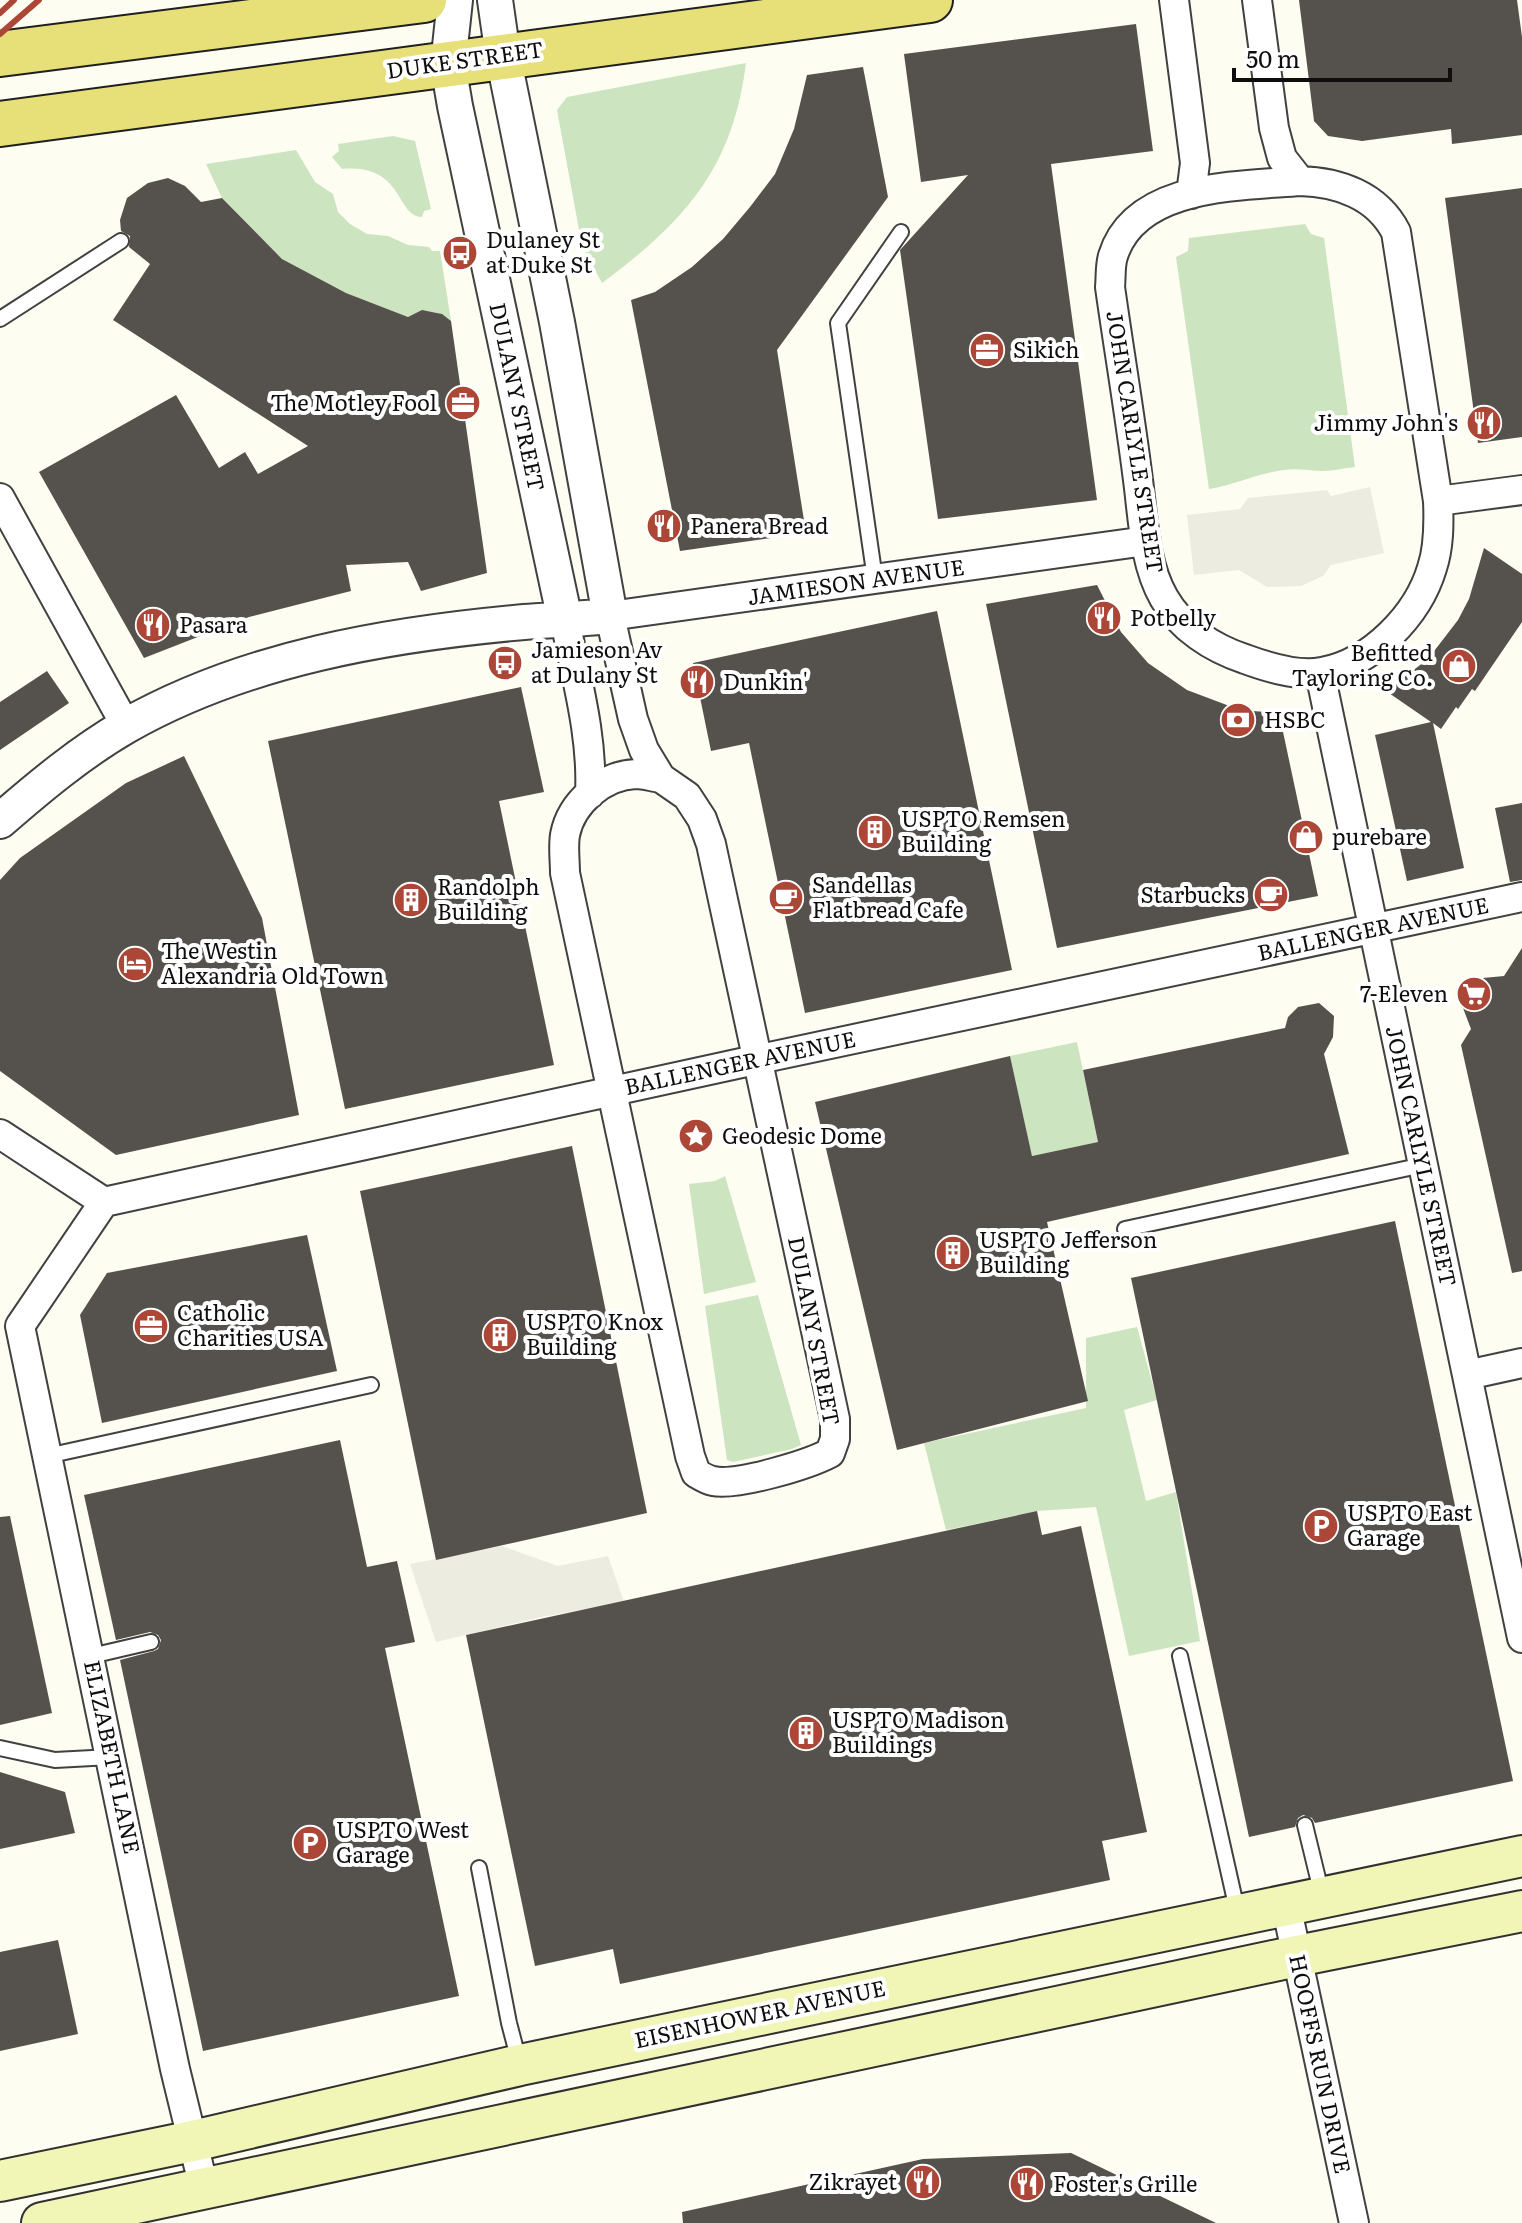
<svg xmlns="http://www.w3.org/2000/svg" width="1522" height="2223" font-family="Literata,serif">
	<rect width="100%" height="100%" fill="#fdfdf1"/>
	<!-- green -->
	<path fill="#cce4bf" d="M 746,63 C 733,169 684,222 602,283 L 582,246 L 557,110 L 567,97 Z
		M 393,136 L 415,141 L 431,209 L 424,211 L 422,217 C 396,217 404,163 342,169 L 332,157 L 339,151 L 338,144 Z
		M 296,150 L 315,182 L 333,194 L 338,212 L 350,224 L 367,234 L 388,236 L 408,245 L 429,247 L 432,251 L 440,251 L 451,321 C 436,309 424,309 408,317 L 346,293 L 282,259 L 222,198 L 206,164 Z
		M 1305,224 L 1311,234 L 1324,238 L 1355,467 C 1344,468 1333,471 1323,471 C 1309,471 1298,468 1284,470 C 1258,473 1235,485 1209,489 L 1176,257 L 1188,251 L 1189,238 Z
		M 1077,1042 L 1098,1142 L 1032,1156 L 1010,1056 Z
		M 725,1176 L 756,1282 L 704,1294 L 689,1184 L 715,1181 Z
		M 758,1295 L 801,1445 L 792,1449 L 733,1462 L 727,1460 L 705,1306 Z
		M 1137,1327 L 1157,1400 L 1124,1410 L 1146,1501 L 1176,1492 L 1200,1641 L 1129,1656 L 1096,1507 L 1037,1511 L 946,1530 L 924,1443 L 1086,1408 L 1086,1338 Z"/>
	<!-- plaza -->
	<path fill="#edece0" d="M 1370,487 L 1384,553 L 1331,565 L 1323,576 L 1301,586 L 1267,587 L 1239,570 L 1194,575 L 1187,515 L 1240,509 L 1248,498 L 1327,490 L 1331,496 Z
		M 502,1546 L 558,1566 L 608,1556 L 624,1602 L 542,1617 L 436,1642 L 410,1564 Z"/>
	<!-- building -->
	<path fill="#55514c" d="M 1299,0 L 1517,0 L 1522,37 L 1522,135 L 1452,144 L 1451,129 L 1362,141 L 1328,136 L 1314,121 Z
		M 1136,24 L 1153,151 L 1051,164 L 1097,500 L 938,519 L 900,250 L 968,175 L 921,182 L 904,54 Z
		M 863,67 L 888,197 L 777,350 L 806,533 L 680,551 L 631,300 L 655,292 L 692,267 L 723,239 L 750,207 L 775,174 L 794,129 L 807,75 Z
		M 168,178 L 185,186 L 201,202 L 222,198 L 282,259 L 346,293 L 408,317 L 422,310 L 442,314 L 451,321 L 487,573 L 421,591 L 408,562 L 346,565 L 351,591 L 249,617 L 144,658 L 39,472 L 176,395 L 219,468 L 245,452 L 258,474 L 308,446 L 113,320 L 150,264 L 129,247 L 130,236 L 121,231 L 120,220 L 127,198 L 148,183 Z
		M 1522,188 L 1522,437 L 1478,443 L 1445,198 Z
		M 1484,548 L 1522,574 L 1522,622 L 1475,691 L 1472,689 L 1458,709 L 1456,707 L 1441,729 L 1433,723 L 1464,868 L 1407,881 L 1375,735 L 1431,722 L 1386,691 L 1428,659 L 1458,620 L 1469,599 Z
		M 1097,585 L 1121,632 L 1148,663 L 1187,690 L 1240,710 L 1279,713 L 1318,896 L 1057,948 L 986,604 Z
		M 937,611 L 1012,970 L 805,1013 L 749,743 L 711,751 L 693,663 Z
		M 47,671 L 69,703 L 0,750 L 0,702 Z
		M 521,687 L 544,792 L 499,801 L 554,1065 L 345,1109 L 268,741 Z
		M 184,756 L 262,918 L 299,1115 L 116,1155 L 0,1071 L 0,880 L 20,858 L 126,783 Z
		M 1522,803 L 1522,880 L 1510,882 L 1495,808 Z
		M 1522,948 L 1522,1271 L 1512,1273 L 1461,1045 L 1471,1029 L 1463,1008 L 1468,990 L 1483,978 L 1504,976 Z
		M 1319,1003 L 1334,1016 L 1333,1037 L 1324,1054 L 1349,1154 L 1047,1222 L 1088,1401 L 897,1450 L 815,1102 L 1010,1056 L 1032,1156 L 1098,1142 L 1083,1070 L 1285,1028 L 1288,1017 L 1298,1007 Z
		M 572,1146 L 647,1513 L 436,1560 L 360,1191 Z
		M 1395,1221 L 1513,1781 L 1315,1823 L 1312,1818 L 1303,1815 L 1298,1818 L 1295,1827 L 1249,1837 L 1131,1278 Z
		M 307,1235 L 337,1371 L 102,1423 L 80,1315 L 107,1273 Z
		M 340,1440 L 367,1567 L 397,1561 L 415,1642 L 385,1648 L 459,1996 L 203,2051 L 120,1660 L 154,1651 L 158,1649 L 161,1640 L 158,1635 L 150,1632 L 116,1640 L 84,1495 Z
		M 1037,1511 L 1042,1535 L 1081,1526 L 1147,1832 L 1102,1841 L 1110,1880 L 620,1984 L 613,1949 L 535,1966 L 466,1635 Z
		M 10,1516 L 52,1713 L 0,1725 L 0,1517 Z
		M 0,1772 L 65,1792 L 75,1833 L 0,1849 Z
		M 58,1940 L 78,2034 L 0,2051 L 0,1952 Z
		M 1071,2153 L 1216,2223 L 683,2223 L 682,2212 L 923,2159 Z"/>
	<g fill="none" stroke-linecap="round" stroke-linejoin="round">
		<defs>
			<path id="service" d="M 0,319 L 121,241
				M 875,579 L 838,323 L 901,232
				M 1125,1229 L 1423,1165
				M 47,1456 L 371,1385
				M 91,1656 L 151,1642
				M 1180,1656 L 1238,1914
				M 0,1748 L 55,1760 L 111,1757
				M 1305,1825 L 1322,1895
				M 479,1868 L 509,2023 L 519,2061"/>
			<path id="minor" d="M 1174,0 L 1195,163 L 1191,194
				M 1257,0 L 1274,128 L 1282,158 L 1300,181
				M 1300,181 C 1338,182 1377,195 1396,232 L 1438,501 C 1439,524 1439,547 1432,568 C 1418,615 1372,663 1322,672 C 1298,677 1267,667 1245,659 C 1212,648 1181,628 1164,598 C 1144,563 1143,518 1138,480 C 1130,415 1119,351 1110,287 C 1111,277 1110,265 1113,256 C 1135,184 1239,186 1300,181 Z
				M 0,498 L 126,726
				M 1438,501 L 1522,490
				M 565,620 C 576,678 593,735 590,794
				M 1320,673 L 1522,1638
				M 661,778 C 653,777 644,774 636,774 C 603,775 571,803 565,835 C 563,847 565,861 565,873 L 690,1456 L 696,1473 C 701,1476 707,1480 713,1481 C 737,1486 807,1465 830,1453 L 835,1439 L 835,1419 L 711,844 L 702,819 L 687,796 L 661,778 L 644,750 L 633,719 L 610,616 L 1146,541
				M 0,1134 L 104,1202
				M 20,1326 L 104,1202 L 755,1060 L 1522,897
				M 20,1326 L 175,2069 L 204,2188
				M 1467,1375 L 1522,1363
				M 1286,1905 L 1354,2223"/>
			<path id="tertiary" d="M 455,0 L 448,65 L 455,106 L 565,620
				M 0,821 C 39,787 81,752 126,726 C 246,658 389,634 524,622 C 553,620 581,619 610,616 L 557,322 L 503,56 L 495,0"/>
			<path id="secondary" d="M 0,2181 L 193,2141 L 520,2065 L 1522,1856
				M 42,2223 L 1297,1956 L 1522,1911"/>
			<path id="primary" d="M 0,54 L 424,0
				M 0,124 C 310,81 620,40 930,0"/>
		</defs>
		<!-- service casing -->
		<use href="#service" stroke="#414141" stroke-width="18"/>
		<!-- minor casing -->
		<use href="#minor" stroke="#414141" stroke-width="32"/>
		<!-- tertiary casing -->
		<use href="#tertiary" stroke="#414141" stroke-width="38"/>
		<!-- secondary casing -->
		<use href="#secondary" stroke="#303030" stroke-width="44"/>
		<!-- primary casing -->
		<use href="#primary" stroke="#1f1f1f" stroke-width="48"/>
		<!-- service -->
		<use href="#service" stroke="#fff" stroke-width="14"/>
		<!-- minor -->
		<use href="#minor" stroke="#fff" stroke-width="28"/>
		<!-- tertiary -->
		<use href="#tertiary" stroke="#fff" stroke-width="34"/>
		<!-- secondary -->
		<use href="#secondary" stroke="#f1f5b5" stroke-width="40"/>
		<!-- primary -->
		<use href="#primary" stroke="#e7df78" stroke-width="44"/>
		<!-- rail -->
		<path stroke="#ac4738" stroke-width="6" d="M 0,13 L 14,0
			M 0,34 L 39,0"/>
	</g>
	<!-- icons -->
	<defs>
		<symbol id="bus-disc" viewBox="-11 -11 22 22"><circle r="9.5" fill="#ac4738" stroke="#fff"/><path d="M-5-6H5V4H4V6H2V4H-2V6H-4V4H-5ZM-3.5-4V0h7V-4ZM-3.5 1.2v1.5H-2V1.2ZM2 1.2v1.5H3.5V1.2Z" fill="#fff"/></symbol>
		<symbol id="office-disc" viewBox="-11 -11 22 22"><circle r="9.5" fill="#ac4738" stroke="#fff"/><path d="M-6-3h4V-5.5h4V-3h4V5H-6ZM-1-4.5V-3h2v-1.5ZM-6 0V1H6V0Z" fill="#fff"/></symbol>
		<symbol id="restaurant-disc" viewBox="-11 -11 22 22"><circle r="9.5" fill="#ac4738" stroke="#fff"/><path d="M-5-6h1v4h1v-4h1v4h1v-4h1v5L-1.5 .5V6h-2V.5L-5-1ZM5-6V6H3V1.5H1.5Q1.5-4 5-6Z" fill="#fff"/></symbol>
		<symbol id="shop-disc" viewBox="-11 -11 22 22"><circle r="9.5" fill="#ac4738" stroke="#fff"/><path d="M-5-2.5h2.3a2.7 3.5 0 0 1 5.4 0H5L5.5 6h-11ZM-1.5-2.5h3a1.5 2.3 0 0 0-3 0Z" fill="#fff"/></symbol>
		<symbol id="bank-disc" viewBox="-11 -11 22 22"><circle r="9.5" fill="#ac4738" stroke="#fff"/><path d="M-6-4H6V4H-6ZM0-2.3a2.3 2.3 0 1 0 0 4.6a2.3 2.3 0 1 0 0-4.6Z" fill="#fff"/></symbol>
		<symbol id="building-disc" viewBox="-11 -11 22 22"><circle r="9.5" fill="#ac4738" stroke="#fff"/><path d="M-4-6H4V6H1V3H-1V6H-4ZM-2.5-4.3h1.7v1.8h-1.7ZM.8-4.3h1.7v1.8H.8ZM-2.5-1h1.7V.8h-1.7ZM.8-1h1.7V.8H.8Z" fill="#fff"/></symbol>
		<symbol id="cafe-disc" viewBox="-11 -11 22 22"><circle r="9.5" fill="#ac4738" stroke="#fff"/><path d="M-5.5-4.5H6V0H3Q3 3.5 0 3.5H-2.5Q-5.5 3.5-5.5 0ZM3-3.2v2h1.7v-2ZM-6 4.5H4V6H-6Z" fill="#fff"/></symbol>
		<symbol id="hotel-disc" viewBox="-11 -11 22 22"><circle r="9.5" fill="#ac4738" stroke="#fff"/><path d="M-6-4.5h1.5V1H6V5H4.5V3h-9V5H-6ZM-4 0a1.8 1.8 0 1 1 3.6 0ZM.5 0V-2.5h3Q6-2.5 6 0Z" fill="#fff"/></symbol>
		<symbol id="supermarket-disc" viewBox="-11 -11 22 22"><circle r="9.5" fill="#ac4738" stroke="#fff"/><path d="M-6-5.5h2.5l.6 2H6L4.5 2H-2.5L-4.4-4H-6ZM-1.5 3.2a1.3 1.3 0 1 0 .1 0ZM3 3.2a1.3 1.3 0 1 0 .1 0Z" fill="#fff"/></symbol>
		<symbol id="sight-disc" viewBox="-11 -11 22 22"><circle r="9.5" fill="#ac4738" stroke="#fff"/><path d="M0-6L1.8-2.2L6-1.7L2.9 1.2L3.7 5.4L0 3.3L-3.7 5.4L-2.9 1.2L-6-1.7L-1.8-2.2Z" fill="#fff"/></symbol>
		<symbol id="parking-disc" viewBox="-11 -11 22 22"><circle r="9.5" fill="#ac4738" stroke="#fff"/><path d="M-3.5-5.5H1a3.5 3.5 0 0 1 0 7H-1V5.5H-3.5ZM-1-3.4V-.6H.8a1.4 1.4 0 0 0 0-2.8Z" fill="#fff"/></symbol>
	</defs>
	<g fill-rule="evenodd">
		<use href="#bus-disc" x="440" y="233" width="40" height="40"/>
		<use href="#office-disc" x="967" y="330" width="40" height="40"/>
		<use href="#office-disc" x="443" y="383" width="40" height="40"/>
		<use href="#restaurant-disc" x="1464" y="403" width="40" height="40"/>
		<use href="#restaurant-disc" x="644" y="506" width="40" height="40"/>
		<use href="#restaurant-disc" x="1084" y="598" width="40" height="40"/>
		<use href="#restaurant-disc" x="133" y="605" width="40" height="40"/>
		<use href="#bus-disc" x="485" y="643" width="40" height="40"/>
		<use href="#shop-disc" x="1439" y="646" width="40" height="40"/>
		<use href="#restaurant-disc" x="677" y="662" width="40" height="40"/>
		<use href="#bank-disc" x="1218" y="700" width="40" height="40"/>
		<use href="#building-disc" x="855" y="812" width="40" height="40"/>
		<use href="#shop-disc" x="1286" y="817" width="40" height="40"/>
		<use href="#cafe-disc" x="1251" y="875" width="40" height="40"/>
		<use href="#cafe-disc" x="766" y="878" width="40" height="40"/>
		<use href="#building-disc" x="391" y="880" width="40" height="40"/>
		<use href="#hotel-disc" x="115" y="944" width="40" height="40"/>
		<use href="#supermarket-disc" x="1454" y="974" width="40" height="40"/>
		<use href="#sight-disc" x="676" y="1116" width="40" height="40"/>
		<use href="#building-disc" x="933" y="1233" width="40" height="40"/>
		<use href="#office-disc" x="131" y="1306" width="40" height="40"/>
		<use href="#building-disc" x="480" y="1315" width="40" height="40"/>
		<use href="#parking-disc" x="1301" y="1506" width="40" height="40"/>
		<use href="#building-disc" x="786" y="1713" width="40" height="40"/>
		<use href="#parking-disc" x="290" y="1823" width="40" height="40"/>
		<use href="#restaurant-disc" x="903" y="2162" width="40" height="40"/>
		<use href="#restaurant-disc" x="1007" y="2164" width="40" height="40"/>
	</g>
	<g text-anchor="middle" stroke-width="8" stroke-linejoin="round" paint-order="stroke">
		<!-- street labels -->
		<g font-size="22" fill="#0e0e0e" stroke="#fff">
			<text transform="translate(465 60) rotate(-8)" y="8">DUKE STREET</text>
			<text transform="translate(517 397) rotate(78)" y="8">DULANY STREET</text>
			<text transform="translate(1135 442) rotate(81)" y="8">JOHN CARLYLE STREET</text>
			<text transform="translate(856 582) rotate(-8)" y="8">JAMIESON AVENUE</text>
			<text transform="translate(1373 929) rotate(-12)" y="8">BALLENGER AVENUE</text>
			<text transform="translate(740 1063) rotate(-12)" y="8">BALLENGER AVENUE</text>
			<text transform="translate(1421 1156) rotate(78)" y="8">JOHN CARLYLE STREET</text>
			<text transform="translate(814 1331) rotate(79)" y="8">DULANY STREET</text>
			<text transform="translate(112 1757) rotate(78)" y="8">ELIZABETH LANE</text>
			<text transform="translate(760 2014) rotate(-12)" y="8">EISENHOWER AVENUE</text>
			<text transform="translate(1320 2064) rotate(78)" y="8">HOOFFS RUN DRIVE</text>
		</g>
		<!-- poi labels -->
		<g font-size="22" fill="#0e0e0e" stroke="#fff" text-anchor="start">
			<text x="486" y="248">Dulaney St<tspan x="486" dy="25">at Duke St</tspan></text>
			<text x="1013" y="358">Sikich</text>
			<text x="437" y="411" text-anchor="end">The Motley Fool</text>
			<text x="1458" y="431" text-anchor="end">Jimmy John's</text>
			<text x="690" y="534">Panera Bread</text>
			<text x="1130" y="626">Potbelly</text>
			<text x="179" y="633">Pasara</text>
			<text x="531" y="658">Jamieson Av<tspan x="531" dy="25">at Dulany St</tspan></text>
			<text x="1433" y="661" text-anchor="end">Befitted<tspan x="1433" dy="25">Tayloring Co.</tspan></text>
			<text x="723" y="690">Dunkin'</text>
			<text x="1264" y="728">HSBC</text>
			<text x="901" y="827">USPTO Remsen<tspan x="901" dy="25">Building</tspan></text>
			<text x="1332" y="845">purebare</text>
			<text x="812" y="893">Sandellas<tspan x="812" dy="25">Flatbread Cafe</tspan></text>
			<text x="437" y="895">Randolph<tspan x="437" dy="25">Building</tspan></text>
			<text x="1245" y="903" text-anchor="end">Starbucks</text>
			<text x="161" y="959">The Westin<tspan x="161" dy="25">Alexandria Old Town</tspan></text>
			<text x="1448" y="1002" text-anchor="end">7-Eleven</text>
			<text x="722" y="1144">Geodesic Dome</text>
			<text x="979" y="1248">USPTO Jefferson<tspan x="979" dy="25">Building</tspan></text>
			<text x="177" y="1321">Catholic<tspan x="177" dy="25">Charities USA</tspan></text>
			<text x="526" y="1330">USPTO Knox<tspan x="526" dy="25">Building</tspan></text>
			<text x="1347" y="1521">USPTO East<tspan x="1347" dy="25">Garage</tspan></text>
			<text x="832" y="1728">USPTO Madison<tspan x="832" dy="25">Buildings</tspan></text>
			<text x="336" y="1838">USPTO West<tspan x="336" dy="25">Garage</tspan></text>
			<text x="897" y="2190" text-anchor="end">Zikrayet</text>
			<text x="1053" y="2192">Foster's Grille</text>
		</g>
	</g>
	<!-- scale -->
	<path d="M1234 68v12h216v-12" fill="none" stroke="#0e0e0e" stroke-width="4"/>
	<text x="1246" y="68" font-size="24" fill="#0e0e0e" stroke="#ffffff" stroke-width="6" paint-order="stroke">50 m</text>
</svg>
